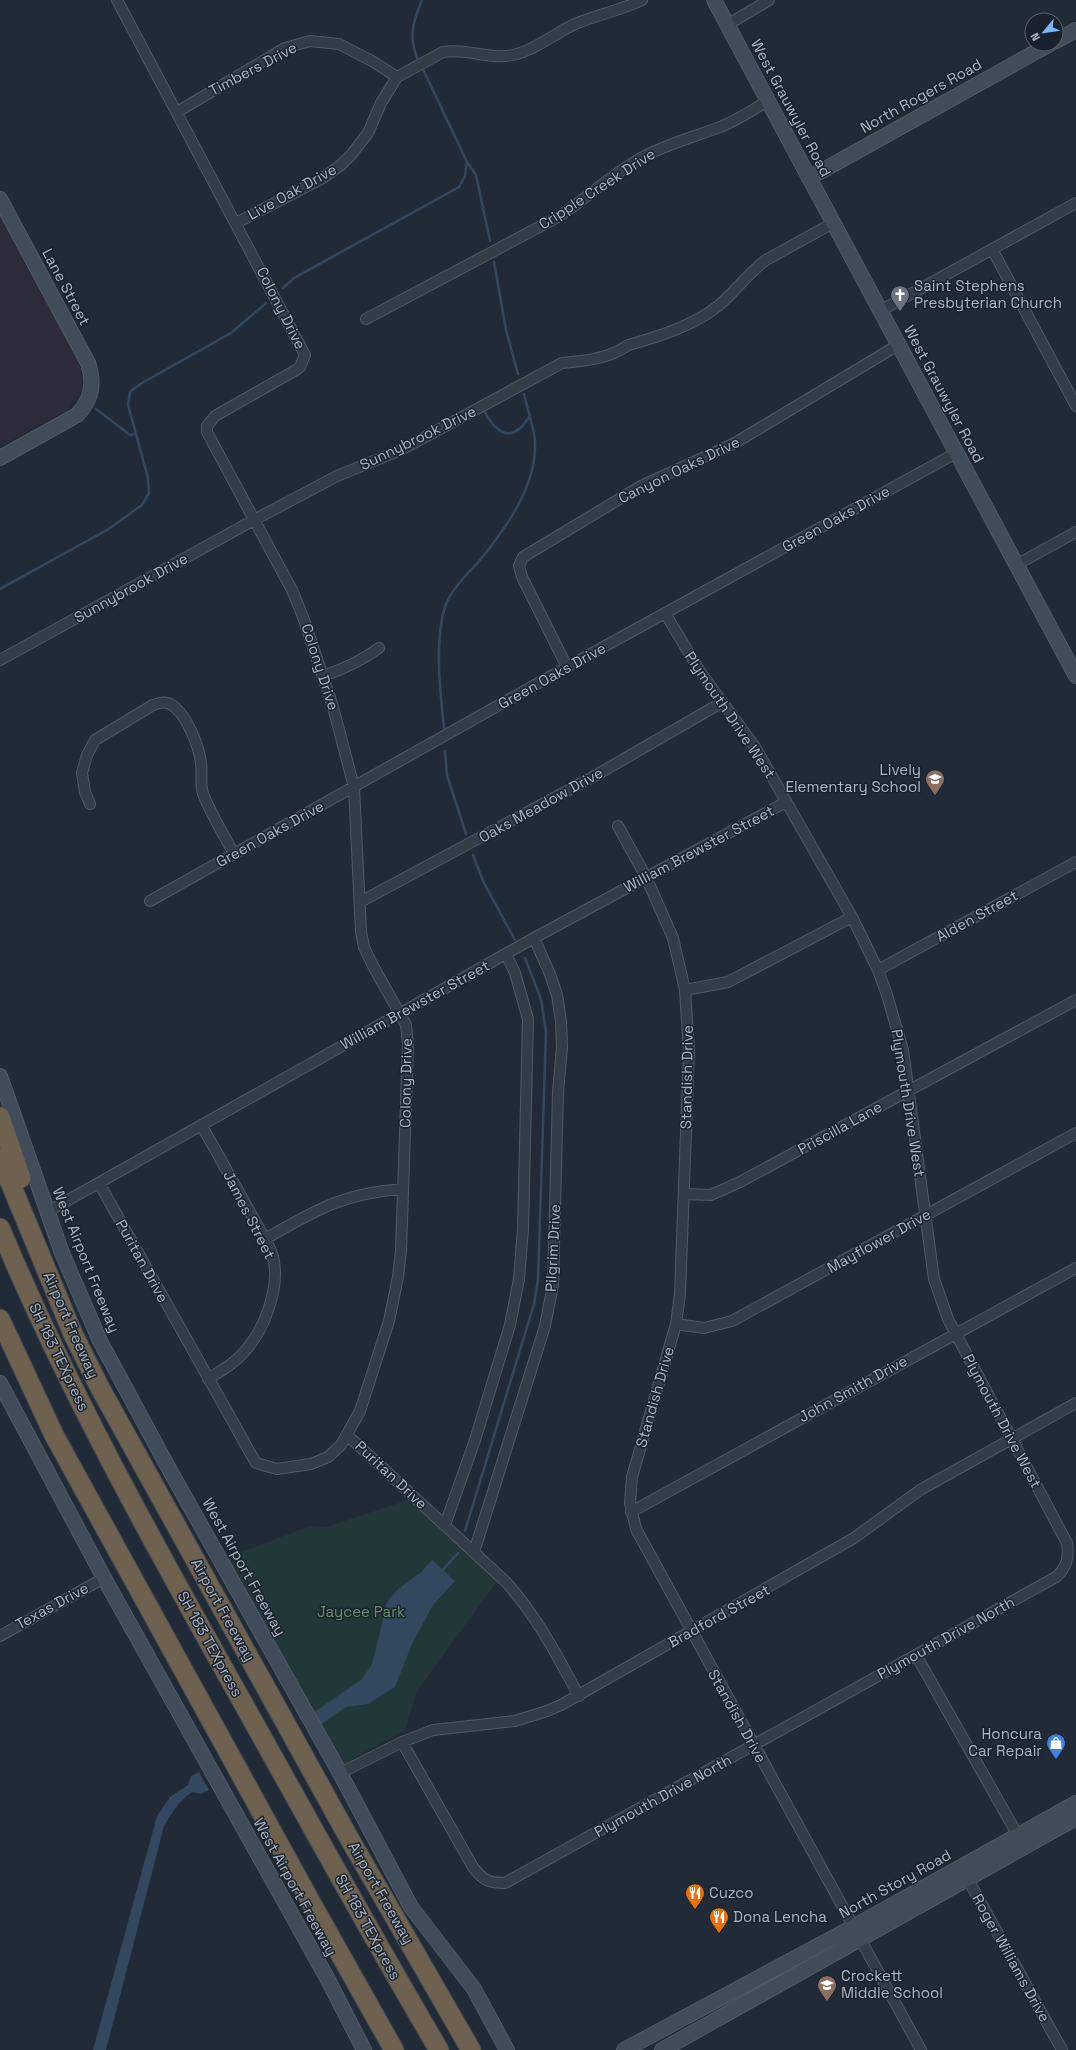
<svg xmlns="http://www.w3.org/2000/svg" width="1076" height="2050" font-family="'Space Grotesk',sans-serif">
	<rect width="100%" height="100%" fill="#202b37"/>
	<!-- medical -->
	<path fill="#2c2b39" d="M 0,214 L 80,366 L 83,389 L 66,411 L 0,446 Z"/>
	<!-- green -->
	<path fill="#223738" d="M 408,1500 L 498,1580 L 417,1691 L 405,1730 L 342,1765 L 227,1558 L 309,1526 L 326,1527 Z"/>
	<!-- water -->
	<path fill="#33485f" d="M 432,1560 L 455,1581 L 433,1605 L 412,1644 L 395,1687 L 368,1704 L 346,1707 L 320,1725 L 313,1713 L 361,1680 L 371,1666 L 374,1657 L 387,1602 L 397,1590 L 421,1572 Z
		M 199,1772 L 209,1790 L 201,1794 L 192,1792 C 179,1801 172,1812 164,1826 L 106,2050 L 93,2050 L 157,1816 L 170,1797 L 188,1785 L 191,1776 Z"/>
	<g fill="none" stroke-linecap="round" stroke-linejoin="round">
		<!-- stream -->
		<path stroke="#33485f" stroke-width="2.5" d="M 419,62 C 408,38 412,24 422,0
			M 467,162 L 476,175 L 490,241
			M 494,262 L 506,330 L 518,374
			M 283,288 L 294,278 L 459,187 L 465,176 L 467,162 L 422,67
			M 96,409 L 130,435 L 136,434
			M 483,409 C 495,432 511,446 529,417
			M 0,589 L 107,530 L 142,505 L 149,493 L 148,478 L 128,405 L 130,392 L 142,383 L 231,333 L 266,303
			M 444,728 C 440,691 434,638 446,604 C 452,588 469,573 480,560 C 506,528 537,485 535,442 C 534,426 527,409 524,394
			M 445,751 L 447,775 L 466,834
			M 473,855 L 483,881 L 515,940
			M 465,1531 L 534,1304 L 538,1280 L 546,1032 L 541,999 L 525,958
			M 441,1572 L 458,1553"/>
		<defs>
			<path id="street" d="M 727,25 L 769,0
				M 177,112 L 285,48 L 310,41 L 339,44 L 372,61 L 397,77
				M 236,223 L 321,179 L 341,165 L 351,155 L 368,133 L 381,103 L 397,77 L 443,52 C 467,48 490,60 513,55 C 535,50 554,34 573,25 C 595,15 620,11 642,0
				M 992,249 L 1076,406
				M 880,311 L 1076,203
				M 366,319 L 558,217 C 587,198 612,174 643,157 C 667,144 694,137 720,127 C 736,121 752,110 768,101
				M 1016,565 L 1076,532
				M 0,660 L 254,520 L 337,476 L 401,450 L 562,363 C 580,361 599,360 616,352 C 621,350 624,347 629,345 C 659,336 693,326 718,306 C 735,292 748,273 766,260 L 833,223
				M 567,667 L 522,577 L 519,566 L 523,557 L 641,486 L 735,443 L 898,345
				M 323,676 C 344,669 361,661 379,648
				M 90,804 L 85,792 L 82,773 L 87,755 L 95,740 L 153,705 C 158,703 165,701 170,704 C 186,712 199,746 201,763 C 203,774 199,786 204,796 C 212,816 224,835 234,854
				M 618,826 L 646,877 L 673,938 L 685,990 L 689,1051 L 680,1294 L 676,1324 L 632,1477 L 630,1503 L 636,1529 L 921,2050
				M 150,901 L 567,667 L 956,453
				M 360,902 L 591,778 L 721,703
				M 878,970 L 1076,862
				M 685,990 L 728,982 L 852,917
				M 202,1126 L 265,1239 C 269,1246 273,1254 274,1262 C 279,1290 264,1330 245,1351 C 235,1363 221,1371 208,1379
				M 99,1183 L 256,1463 L 277,1469 L 311,1464 L 328,1457 L 341,1445 L 360,1411 L 389,1321 L 398,1277 L 401,1251 L 408,1044 L 406,1025 L 372,964 L 364,947 L 361,932 L 354,787 L 333,707 L 303,617 L 292,590 L 207,432 L 207,426 L 215,416 L 296,370 L 300,367 L 305,355 L 117,0
				M 684,1194 L 711,1195 L 740,1182 L 1076,1000
				M 47,1212 L 534,938 L 786,802
				M 265,1239 C 316,1210 343,1193 403,1189
				M 676,1324 L 704,1328 L 732,1321 L 1076,1133
				M 347,1435 L 506,1582 C 537,1616 557,1656 579,1696
				M 631,1512 L 1076,1268
				M 445,1525 L 475,1440 L 510,1325 L 519,1279 L 523,1229 L 528,1019 L 515,973 L 506,954
				M 474,1552 L 545,1326 L 553,1285 L 558,1092 L 562,1047 L 561,1021 L 557,995 L 550,974 L 534,938
				M 0,1636 L 104,1578
				M 916,1655 L 1021,1841
				M 402,1742 L 473,1867 C 483,1880 488,1883 505,1883 L 1056,1577 C 1067,1567 1069,1558 1067,1543 L 948,1319 L 934,1279 L 903,1050 L 887,995 L 878,970 L 852,917 L 755,747 L 701,673 L 665,613
				M 340,1773 L 402,1742 L 433,1730 L 515,1721 L 547,1711 L 561,1705 L 854,1538 L 920,1490 L 1076,1403
				M 965,1874 L 1062,2050"/>
			<path id="secondary" d="M 714,0 L 1076,676
				M 1056,41 L 1076,30
				M 809,178 L 1050,44
				M 0,199 L 88,363 C 95,383 92,400 77,415 L 0,458
				M 0,1076 L 62,1253 L 100,1341 L 168,1467 L 340,1773 L 411,1907 L 474,1989 L 507,2050
				M 0,1383 L 104,1578 L 326,1976 L 364,2050
				M 624,2050 L 853,1927 L 1076,1803
				M 662,2050 L 1076,1818"/>
			<path id="highway" d="M 0,1117 L 21,1178
				M 0,1158 L 73,1334 L 99,1386 L 349,1838 L 471,2050
				M 0,1228 C 64,1381 144,1526 225,1671 C 296,1797 365,1925 439,2050
				M 0,1319 L 54,1435 L 313,1906 L 394,2050"/>
		</defs>
		<!-- street casing -->
		<use href="#street" stroke="#515b66" stroke-width="12"/>
		<!-- secondary casing -->
		<use href="#secondary" stroke="#515b66" stroke-width="16"/>
		<!-- highway casing -->
		<use href="#highway" stroke="#3e4852" stroke-width="21"/>
		<!-- street -->
		<use href="#street" stroke="#333d48" stroke-width="10"/>
		<!-- secondary -->
		<use href="#secondary" stroke="#414c5b" stroke-width="14"/>
		<!-- highway -->
		<use href="#highway" stroke="#6e6150" stroke-width="19"/>
	</g>
	<!-- icons -->
	<defs>
		<symbol id="church-pin" viewBox="-11 -11 22 30"><path d="M0 17L-7.5 6A9.5 9.5 0 1 1 7.5 6Z" fill="#6b7280" stroke="#19222c"/><path d="M-1.2-6h2.4v3.5h3.3v2.4h-3.3V6h-2.4V-.1h-3.3v-2.4h3.3Z" fill="#fff"/></symbol>
		<symbol id="school-pin" viewBox="-11 -11 22 30"><path d="M0 17L-7.5 6A9.5 9.5 0 1 1 7.5 6Z" fill="#8d6e63" stroke="#19222c"/><path d="M0-5L7-2L0 1L-7-2ZM-4 1L0 2.5L4 1V4Q0 6-4 4Z" fill="#fff"/></symbol>
		<symbol id="shop-pin" viewBox="-11 -11 22 30"><path d="M0 17L-7.5 6A9.5 9.5 0 1 1 7.5 6Z" fill="#3f7fe0" stroke="#19222c"/><path d="M-5-2.5h2.3a2.7 3.5 0 0 1 5.4 0H5L5.5 6h-11ZM-1.5-2.5h3a1.5 2.3 0 0 0-3 0Z" fill="#fff"/></symbol>
		<symbol id="restaurant-pin" viewBox="-11 -11 22 30"><path d="M0 17L-7.5 6A9.5 9.5 0 1 1 7.5 6Z" fill="#e8710a" stroke="#19222c"/><path d="M-5-6h1v4h1v-4h1v4h1v-4h1v5L-1.5 .5V6h-2V.5L-5-1ZM5-6V6H3V1.5H1.5Q1.5-4 5-6Z" fill="#fff"/></symbol>
	</defs>
	<g fill-rule="evenodd">
		<use href="#church-pin" x="889" y="284" width="22" height="30"/>
		<use href="#school-pin" x="924" y="768" width="22" height="30"/>
		<use href="#shop-pin" x="1045" y="1732" width="22" height="30"/>
		<use href="#restaurant-pin" x="684" y="1882" width="22" height="30"/>
		<use href="#restaurant-pin" x="708" y="1906" width="22" height="30"/>
		<use href="#school-pin" x="816" y="1974" width="22" height="30"/>
	</g>
	<g text-anchor="middle" stroke-width="3" stroke-linejoin="round" paint-order="stroke">
		<!-- street labels -->
		<g font-size="15" fill="#aeb8c5" stroke="#19222c">
			<text transform="translate(253 69) rotate(-28)" y="5">Timbers Drive</text>
			<text transform="translate(921 96) rotate(-29)" y="5">North Rogers Road</text>
			<text transform="translate(791 108) rotate(62)" y="5">West Grauwyler Road</text>
			<text transform="translate(597 189) rotate(-33)" y="5">Cripple Creek Drive</text>
			<text transform="translate(292 192) rotate(-29)" y="5">Live Oak Drive</text>
			<text transform="translate(66 287) rotate(62)" y="5">Lane Street</text>
			<text transform="translate(281 308) rotate(63)" y="5">Colony Drive</text>
			<text transform="translate(944 394) rotate(62)" y="5">West Grauwyler Road</text>
			<text transform="translate(418 438) rotate(-26)" y="5">Sunnybrook Drive</text>
			<text transform="translate(679 470) rotate(-26)" y="5">Canyon Oaks Drive</text>
			<text transform="translate(836 519) rotate(-29)" y="5">Green Oaks Drive</text>
			<text transform="translate(131 588) rotate(-29)" y="5">Sunnybrook Drive</text>
			<text transform="translate(320 667) rotate(72)" y="5">Colony Drive</text>
			<text transform="translate(552 676) rotate(-29)" y="5">Green Oaks Drive</text>
			<text transform="translate(730 715) rotate(56)" y="5">Plymouth Drive West</text>
			<text transform="translate(541 805) rotate(-29)" y="5">Oaks Meadow Drive</text>
			<text transform="translate(270 834) rotate(-29)" y="5">Green Oaks Drive</text>
			<text transform="translate(699 849) rotate(-28)" y="5">William Brewster Street</text>
			<text transform="translate(977 916) rotate(-29)" y="5">Alden Street</text>
			<text transform="translate(415 1005) rotate(-29)" y="5">William Brewster Street</text>
			<text transform="translate(687 1077) rotate(-89)" y="5">Standish Drive</text>
			<text transform="translate(406 1083) rotate(-89)" y="5">Colony Drive</text>
			<text transform="translate(908 1103) rotate(81)" y="5">Plymouth Drive West</text>
			<text transform="translate(840 1128) rotate(-29)" y="5">Priscilla Lane</text>
			<text transform="translate(249 1215) rotate(63)" y="5">James Street</text>
			<text transform="translate(879 1241) rotate(-29)" y="5">Mayflower Drive</text>
			<text transform="translate(553 1248) rotate(-87)" y="5">Pilgrim Drive</text>
			<text transform="translate(86 1260) rotate(68)" y="5">West Airport Freeway</text>
			<text transform="translate(142 1261) rotate(61)" y="5">Puritan Drive</text>
			<text transform="translate(71 1325) rotate(66)" y="5">Airport Freeway</text>
			<text transform="translate(59 1357) rotate(64)" y="5">SH 183 TEXpress</text>
			<text transform="translate(853 1389) rotate(-29)" y="5">John Smith Drive</text>
			<text transform="translate(655 1397) rotate(-74)" y="5">Standish Drive</text>
			<text transform="translate(1002 1421) rotate(62)" y="5">Plymouth Drive West</text>
			<text transform="translate(391 1475) rotate(43)" y="5">Puritan Drive</text>
			<text transform="translate(244 1567) rotate(61)" y="5">West Airport Freeway</text>
			<text transform="translate(52 1606) rotate(-29)" y="5">Texas Drive</text>
			<text transform="translate(223 1610) rotate(61)" y="5">Airport Freeway</text>
			<text transform="translate(719 1616) rotate(-29)" y="5">Bradford Street</text>
			<text transform="translate(946 1638) rotate(-29)" y="5">Plymouth Drive North</text>
			<text transform="translate(210 1644) rotate(61)" y="5">SH 183 TEXpress</text>
			<text transform="translate(737 1716) rotate(61)" y="5">Standish Drive</text>
			<text transform="translate(663 1796) rotate(-29)" y="5">Plymouth Drive North</text>
			<text transform="translate(895 1884) rotate(-29)" y="5">North Story Road</text>
			<text transform="translate(295 1887) rotate(61)" y="5">West Airport Freeway</text>
			<text transform="translate(381 1893) rotate(60)" y="5">Airport Freeway</text>
			<text transform="translate(368 1927) rotate(61)" y="5">SH 183 TEXpress</text>
			<text transform="translate(1011 1958) rotate(61)" y="5">Roger Williams Drive</text>
		</g>
		<!-- poi labels -->
		<g font-size="15" fill="#aeb8c5" stroke="#19222c" text-anchor="start">
			<text x="914" y="291">Saint Stephens<tspan x="914" dy="17">Presbyterian Church</tspan></text>
			<text x="921" y="775" text-anchor="end">Lively<tspan x="921" dy="17">Elementary School</tspan></text>
			<text x="1042" y="1739" text-anchor="end">Honcura<tspan x="1042" dy="17">Car Repair</tspan></text>
			<text x="709" y="1898">Cuzco</text>
			<text x="733" y="1922">Dona Lencha</text>
			<text x="841" y="1981">Crockett<tspan x="841" dy="17">Middle School</tspan></text>
		</g>
		<!-- park labels -->
		<g font-size="15" fill="#65956e" stroke="#19222c">
			<text x="361" y="1617">Jaycee Park</text>
		</g>
	</g>
	<!-- north arrow -->
	<g transform="translate(1044 32) rotate(241)"><circle r="19" fill="#19222c" stroke="#555e69"/>
	<path d="M0-3L7 15L0 10L-7 15Z" fill="#80b4f8"/>
	<text y="-6" font-size="11" font-weight="bold" text-anchor="middle" fill="#aeb8c5">N</text>
	</g>
</svg>
